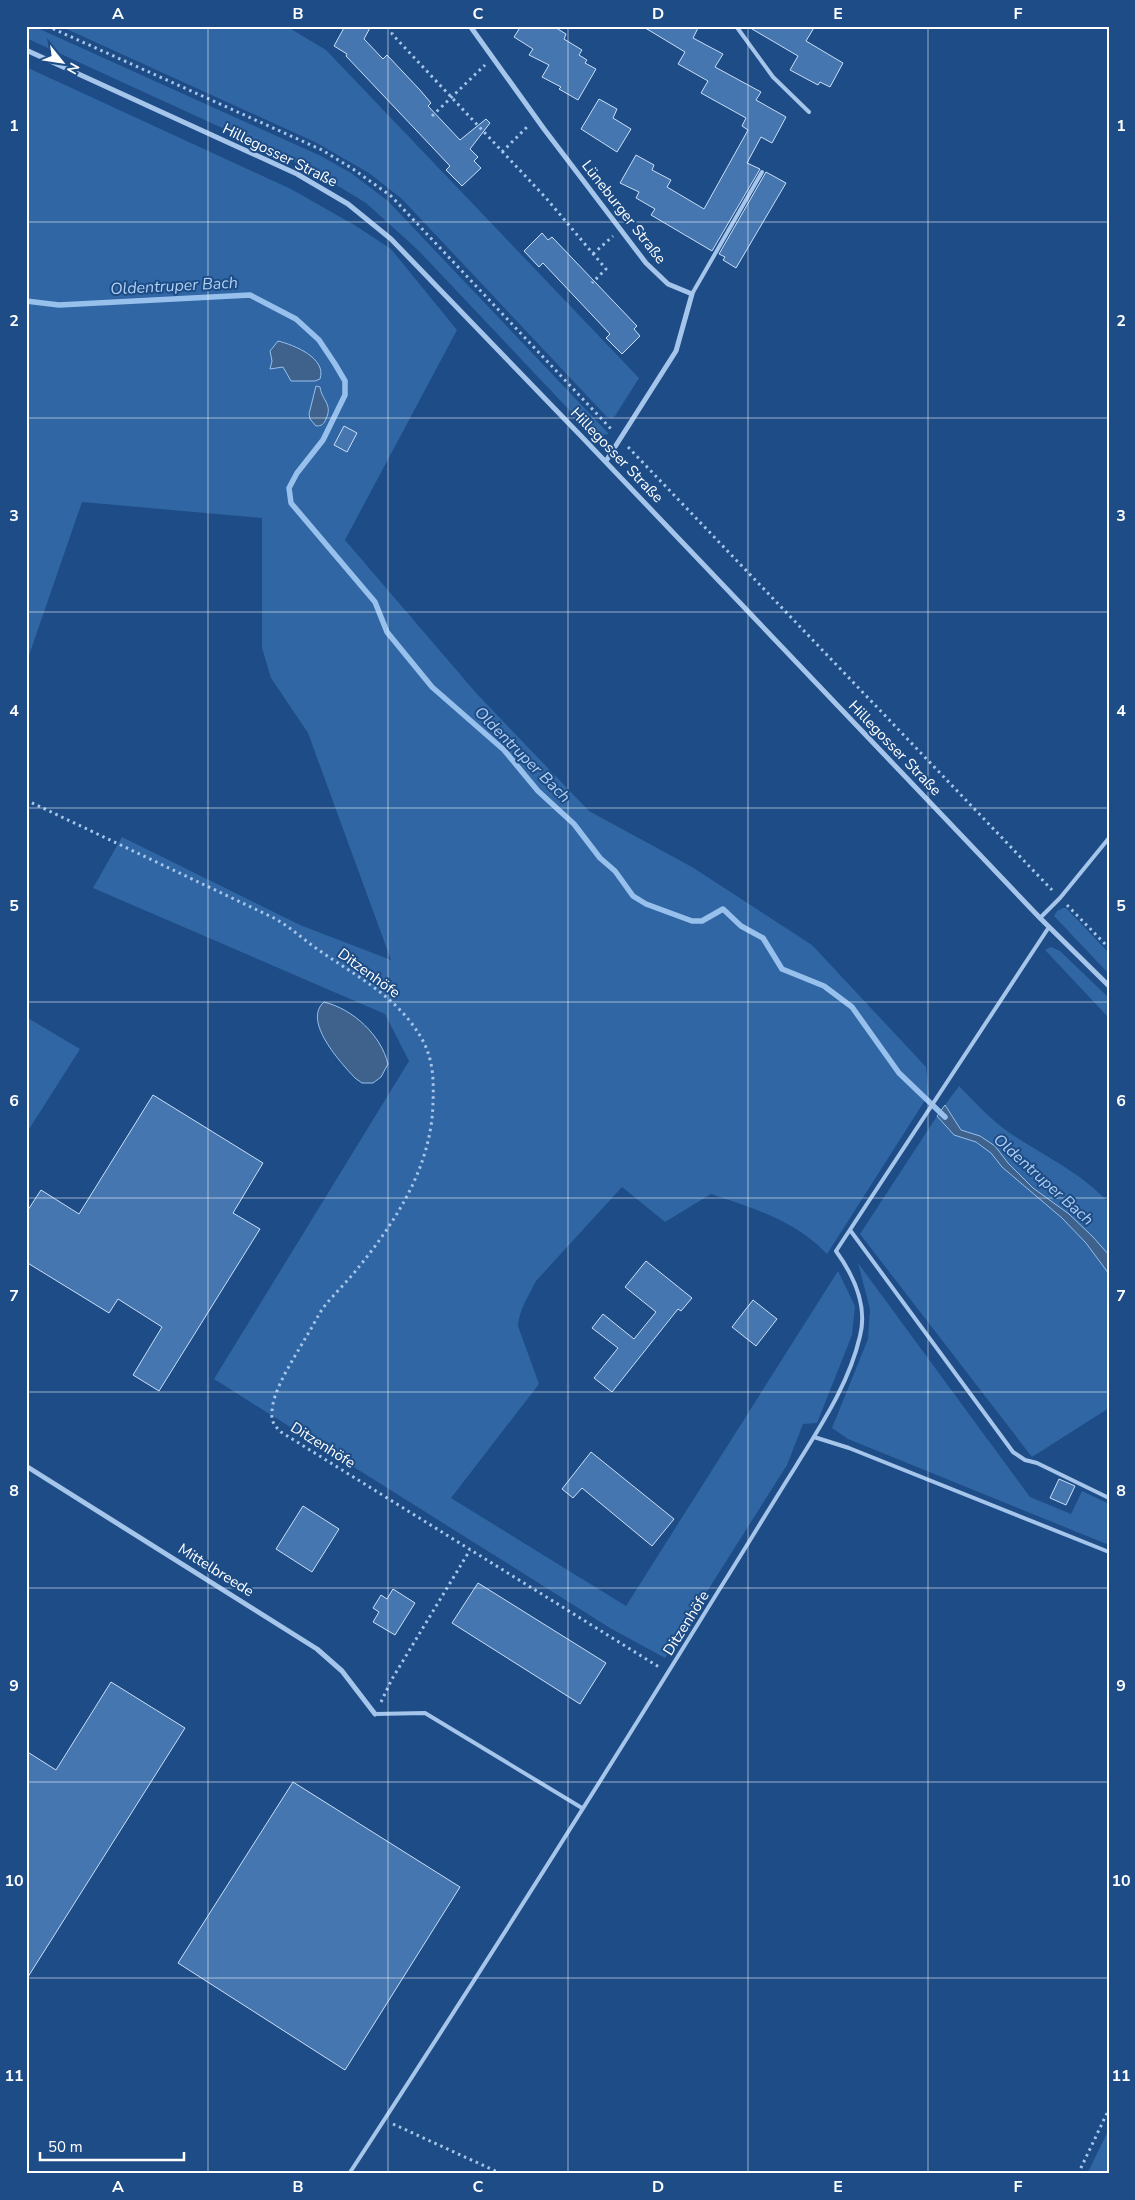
<svg xmlns="http://www.w3.org/2000/svg" width="1135" height="2200" font-family="'Nunito Sans',sans-serif">
	<rect width="100%" height="100%" fill="#1d4c86"/>
	<!-- green -->
	<path fill="#3066a4" d="M 26,26 L 33,26 L 321,156 L 351,173 L 388,201 L 609,434 L 596,436 L 591,433 L 418,250 L 366,203 L 320,175 L 277,153 L 26,38 Z
		M 60,26 L 286,26 L 326,50 L 639,378 L 615,416 L 612,418 L 607,417 L 402,199 L 369,173 L 315,142 Z
		M 26,67 L 291,189 L 356,226 L 391,249 L 457,330 L 345,540 L 477,694 L 589,811 L 692,867 L 812,945 L 926,1067 L 929,1094 L 827,1254 C 796,1221 753,1208 711,1194 L 665,1222 L 622,1187 L 536,1281 C 529,1295 519,1310 518,1326 L 539,1384 L 451,1498 L 626,1606 L 838,1271 L 855,1306 L 852,1335 L 817,1423 L 803,1424 L 787,1465 L 665,1658 L 610,1628 L 214,1379 L 409,1061 L 385,1014 L 93,888 L 122,837 L 300,925 L 391,960 L 308,733 L 271,678 L 262,648 L 262,518 L 82,502 L 26,664 Z
		M 1063,908 L 1066,908 L 1109,953 L 1109,974 L 1054,916 L 1057,911 Z
		M 1051,947 L 1060,951 L 1109,998 L 1109,1018 L 1045,950 Z
		M 26,1017 L 80,1049 L 26,1134 Z
		M 959,1086 C 974,1101 990,1119 1007,1131 C 1042,1155 1081,1172 1109,1203 L 1109,1255 L 1093,1237 L 1069,1214 L 1033,1188 L 1008,1163 L 995,1146 L 980,1136 L 961,1130 L 945,1105 Z
		M 937,1116 L 954,1135 L 976,1142 L 991,1153 L 1002,1167 L 1062,1218 L 1086,1243 L 1109,1274 L 1109,1408 L 1032,1457 L 860,1234 Z
		M 858,1263 L 1030,1497 L 1071,1514 L 1082,1491 L 1109,1504 L 1109,1545 L 848,1439 L 832,1428 L 868,1339 L 870,1309 Z
		M 1109,2129 L 1109,2174 L 1087,2174 Z"/>
	<!-- water -->
	<path fill="#3f628c" stroke="#98c0ed" d="M 278,341 C 294,345 327,358 320,379 L 315,381 L 291,381 L 283,367 L 270,369 L 272,361 L 270,351 Z
		M 316,386 L 320,387 C 322,401 333,404 326,419 C 324,424 322,426 316,426 L 310,419 L 309,414 Z
		M 324,1002 C 353,1009 381,1035 388,1064 L 381,1077 L 373,1083 L 362,1083 L 355,1078 C 341,1063 302,1021 324,1002 Z
		M 945,1105 L 961,1130 L 980,1136 L 995,1146 L 1008,1163 L 1033,1188 L 1069,1214 L 1093,1237 L 1109,1255 L 1109,1274 L 1086,1243 L 1062,1218 L 1002,1167 L 991,1153 L 976,1142 L 954,1135 L 937,1116 Z"/>
	<g fill="none" stroke-linecap="round" stroke-linejoin="round">
		<!-- stream -->
		<path stroke="#98c0ed" stroke-width="5.5" d="M 26,301 L 59,305 L 250,295 L 296,319 L 319,340 L 335,364 L 345,381 L 345,395 L 323,440 L 297,473 L 289,488 L 291,503 L 375,602 L 387,632 L 432,687 L 504,750 L 538,791 L 574,824 L 600,858 L 615,871 L 633,896 L 646,904 L 692,921 L 702,921 L 723,909 L 741,926 L 763,938 L 782,969 L 824,986 L 852,1007 L 899,1073 L 945,1117"/>
	</g>
	<!-- building -->
	<path fill="#4576af" stroke="#cadff8" d="M 345,26 L 371,26 L 364,39 L 383,59 L 387,55 L 420,90 L 431,103 L 428,106 L 460,140 L 486,119 L 490,123 L 470,149 L 478,157 L 474,161 L 481,168 L 462,186 L 446,170 L 450,166 L 346,56 L 347,54 L 334,46 Z
		M 521,26 L 553,26 L 566,34 L 564,39 L 582,50 L 579,55 L 587,60 L 585,63 L 596,69 L 578,100 L 559,89 L 561,87 L 542,77 L 549,65 L 529,55 L 533,49 L 514,37 Z
		M 642,26 L 699,26 L 693,38 L 723,54 L 715,67 L 761,92 L 756,100 L 786,117 L 772,143 L 761,137 L 747,163 L 760,169 L 712,251 L 651,215 L 655,209 L 636,198 L 639,192 L 620,183 L 636,155 L 654,165 L 652,170 L 671,180 L 667,187 L 704,209 L 748,130 L 742,126 L 746,118 L 701,93 L 708,81 L 678,64 L 685,52 Z
		M 747,26 L 815,26 L 806,41 L 843,63 L 830,87 L 820,82 L 818,85 L 790,70 L 798,56 Z
		M 599,99 L 617,109 L 613,118 L 631,129 L 617,152 L 581,129 Z
		M 766,172 L 786,183 L 736,268 L 723,260 L 725,257 L 719,254 Z
		M 542,233 L 548,240 L 552,237 L 637,326 L 634,329 L 640,336 L 622,354 L 606,338 L 610,334 L 543,263 L 539,267 L 524,251 Z
		M 344,426 L 357,433 L 347,452 L 334,445 Z
		M 153,1095 L 263,1163 L 233,1213 L 260,1229 L 159,1391 L 133,1375 L 162,1327 L 118,1299 L 109,1313 L 26,1262 L 26,1213 L 41,1190 L 79,1214 Z
		M 646,1261 L 692,1298 L 681,1311 L 678,1309 L 612,1392 L 594,1378 L 618,1348 L 592,1328 L 603,1314 L 634,1339 L 656,1312 L 625,1287 Z
		M 753,1300 L 777,1319 L 756,1346 L 732,1327 Z
		M 591,1452 L 674,1519 L 652,1546 L 582,1488 L 573,1498 L 562,1489 Z
		M 1059,1479 L 1075,1486 L 1066,1505 L 1050,1498 Z
		M 303,1506 L 339,1529 L 312,1572 L 276,1549 Z
		M 478,1583 L 606,1663 L 580,1704 L 452,1623 Z
		M 393,1589 L 415,1603 L 395,1635 L 373,1622 L 379,1612 L 373,1608 L 381,1595 L 387,1599 Z
		M 111,1682 L 185,1728 L 26,1980 L 26,1751 L 56,1770 Z
		M 293,1782 L 460,1887 L 345,2070 L 178,1963 Z"/>
	<g fill="none" stroke-linecap="round" stroke-linejoin="round">
		<!-- path -->
		<path stroke="#a5c5eb" stroke-width="3" stroke-dasharray="2.5 4" stroke-linecap="butt" d="M 47,26 L 322,150 L 353,169 L 391,196 L 613,431
			M 394,26 L 392,34 L 546,198 L 606,269 L 592,283
			M 432,116 L 485,65
			M 502,152 L 528,126
			M 593,254 L 613,236
			M 628,447 L 1052,890
			M 26,800 L 274,918 C 292,928 306,942 323,953 C 361,979 402,1000 424,1043 C 433,1061 434,1081 433,1102 C 432,1165 397,1220 358,1268 C 347,1282 334,1294 323,1308 C 317,1317 312,1328 306,1337 C 295,1357 272,1390 272,1413 C 271,1422 275,1426 281,1432 L 659,1667
			M 1067,905 L 1109,948
			M 381,1702 L 392,1679 L 470,1550
			M 393,2124 L 502,2174
			M 1078,2174 L 1109,2109"/>
		<!-- service -->
		<path stroke="#a5c5eb" stroke-width="4" d="M 736,26 L 773,77 L 809,112
			M 692,294 L 762,172
			M 1040,918 L 1060,898 L 1109,838
			M 850,1230 L 1013,1452 L 1025,1460 L 1037,1463 L 1109,1498
			M 814,1437 L 849,1448 L 1109,1552
			M 375,1714 L 425,1713 L 582,1808
			M 349,2174 C 475,1981 598,1786 719,1590 C 745,1549 770,1507 796,1466 C 821,1425 849,1384 860,1336 C 868,1305 854,1276 836,1251 L 1049,927"/>
		<!-- minor -->
		<path stroke="#a5c5eb" stroke-width="5" d="M 470,26 L 544,129 L 646,263 L 668,284 L 692,294 L 676,351 L 606,461
			M 26,50 L 297,174 L 348,204 L 391,239 L 581,436 L 1040,918 L 1109,986
			M 26,1466 L 317,1649 L 342,1671 L 375,1714"/>
	</g>
	<!-- grid -->
	<path fill="none" stroke="#fff" stroke-width="1" stroke-opacity="0.55" d="M 208,26 L 208,2174M 388,26 L 388,2174M 568,26 L 568,2174M 748,26 L 748,2174M 928,26 L 928,2174M 26,222 L 1109,222M 26,418 L 1109,418M 26,612 L 1109,612M 26,808 L 1109,808M 26,1002 L 1109,1002M 26,1198 L 1109,1198M 26,1392 L 1109,1392M 26,1588 L 1109,1588M 26,1782 L 1109,1782M 26,1978 L 1109,1978"/>
	<g text-anchor="middle" stroke-width="4" stroke-linejoin="round" paint-order="stroke">
		<!-- street labels -->
		<g font-size="15" fill="#fff" stroke="#1d4c86">
			<text transform="translate(280 155) rotate(26)" y="5">Hillegosser Straße</text>
			<text transform="translate(624 212) rotate(52)" y="5">Lüneburger Straße</text>
			<text transform="translate(617 455) rotate(46)" y="5">Hillegosser Straße</text>
			<text transform="translate(895 748) rotate(46)" y="5">Hillegosser Straße</text>
			<text transform="translate(369 973) rotate(36)" y="5">Ditzenhöfe</text>
			<text transform="translate(323 1445) rotate(32)" y="5">Ditzenhöfe</text>
			<text transform="translate(216 1570) rotate(32)" y="5">Mittelbreede</text>
			<text transform="translate(686 1623) rotate(-58)" y="5">Ditzenhöfe</text>
		</g>
		<!-- water labels -->
		<g font-size="16" font-style="italic" fill="#b0cff2" stroke="#1d4c86">
			<text transform="translate(174 285) rotate(-3)" y="6">Oldentruper Bach</text>
			<text transform="translate(523 754) rotate(45)" y="6">Oldentruper Bach</text>
			<text transform="translate(1044 1179) rotate(42)" y="6">Oldentruper Bach</text>
		</g>
	</g>
	<!-- border -->
	<rect width="1135" height="2200" fill="none" stroke="#1d4c86" stroke-width="55"/>
	<!-- north arrow -->
	<g transform="translate(62 62) rotate(120)" stroke="#1d4c86" stroke-width="4" paint-order="stroke">
	<path d="M0-4L9 19L0 12L-9 19Z" fill="#ffffff"/>
	<text y="-8" font-size="14" font-weight="bold" text-anchor="middle" fill="#ffffff">N</text>
	</g>
	<!-- scale -->
	<path d="M40 2152v8h144v-8" fill="none" stroke="#ffffff" stroke-width="2.5"/>
	<text x="48" y="2152" font-size="15" fill="#ffffff" stroke="#1d4c86" stroke-width="4" paint-order="stroke">50 m</text>
	<rect x="28" y="28" width="1080" height="2144" fill="none" stroke="#fff" stroke-width="2"/>
	<g font-size="16" text-anchor="middle" font-weight="bold" fill="#fff">
		<text x="118" y="19">A</text>
		<text x="298" y="19">B</text>
		<text x="478" y="19">C</text>
		<text x="658" y="19">D</text>
		<text x="838" y="19">E</text>
		<text x="1018" y="19">F</text>
		<text x="14" y="131">1</text>
		<text x="1121" y="131">1</text>
		<text x="14" y="326">2</text>
		<text x="1121" y="326">2</text>
		<text x="14" y="521">3</text>
		<text x="1121" y="521">3</text>
		<text x="14" y="716">4</text>
		<text x="1121" y="716">4</text>
		<text x="14" y="911">5</text>
		<text x="1121" y="911">5</text>
		<text x="14" y="1106">6</text>
		<text x="1121" y="1106">6</text>
		<text x="14" y="1301">7</text>
		<text x="1121" y="1301">7</text>
		<text x="14" y="1496">8</text>
		<text x="1121" y="1496">8</text>
		<text x="14" y="1691">9</text>
		<text x="1121" y="1691">9</text>
		<text x="14" y="1886">10</text>
		<text x="1121" y="1886">10</text>
		<text x="14" y="2081">11</text>
		<text x="1121" y="2081">11</text>
		<text x="118" y="2192">A</text>
		<text x="298" y="2192">B</text>
		<text x="478" y="2192">C</text>
		<text x="658" y="2192">D</text>
		<text x="838" y="2192">E</text>
		<text x="1018" y="2192">F</text>
	</g>
</svg>
